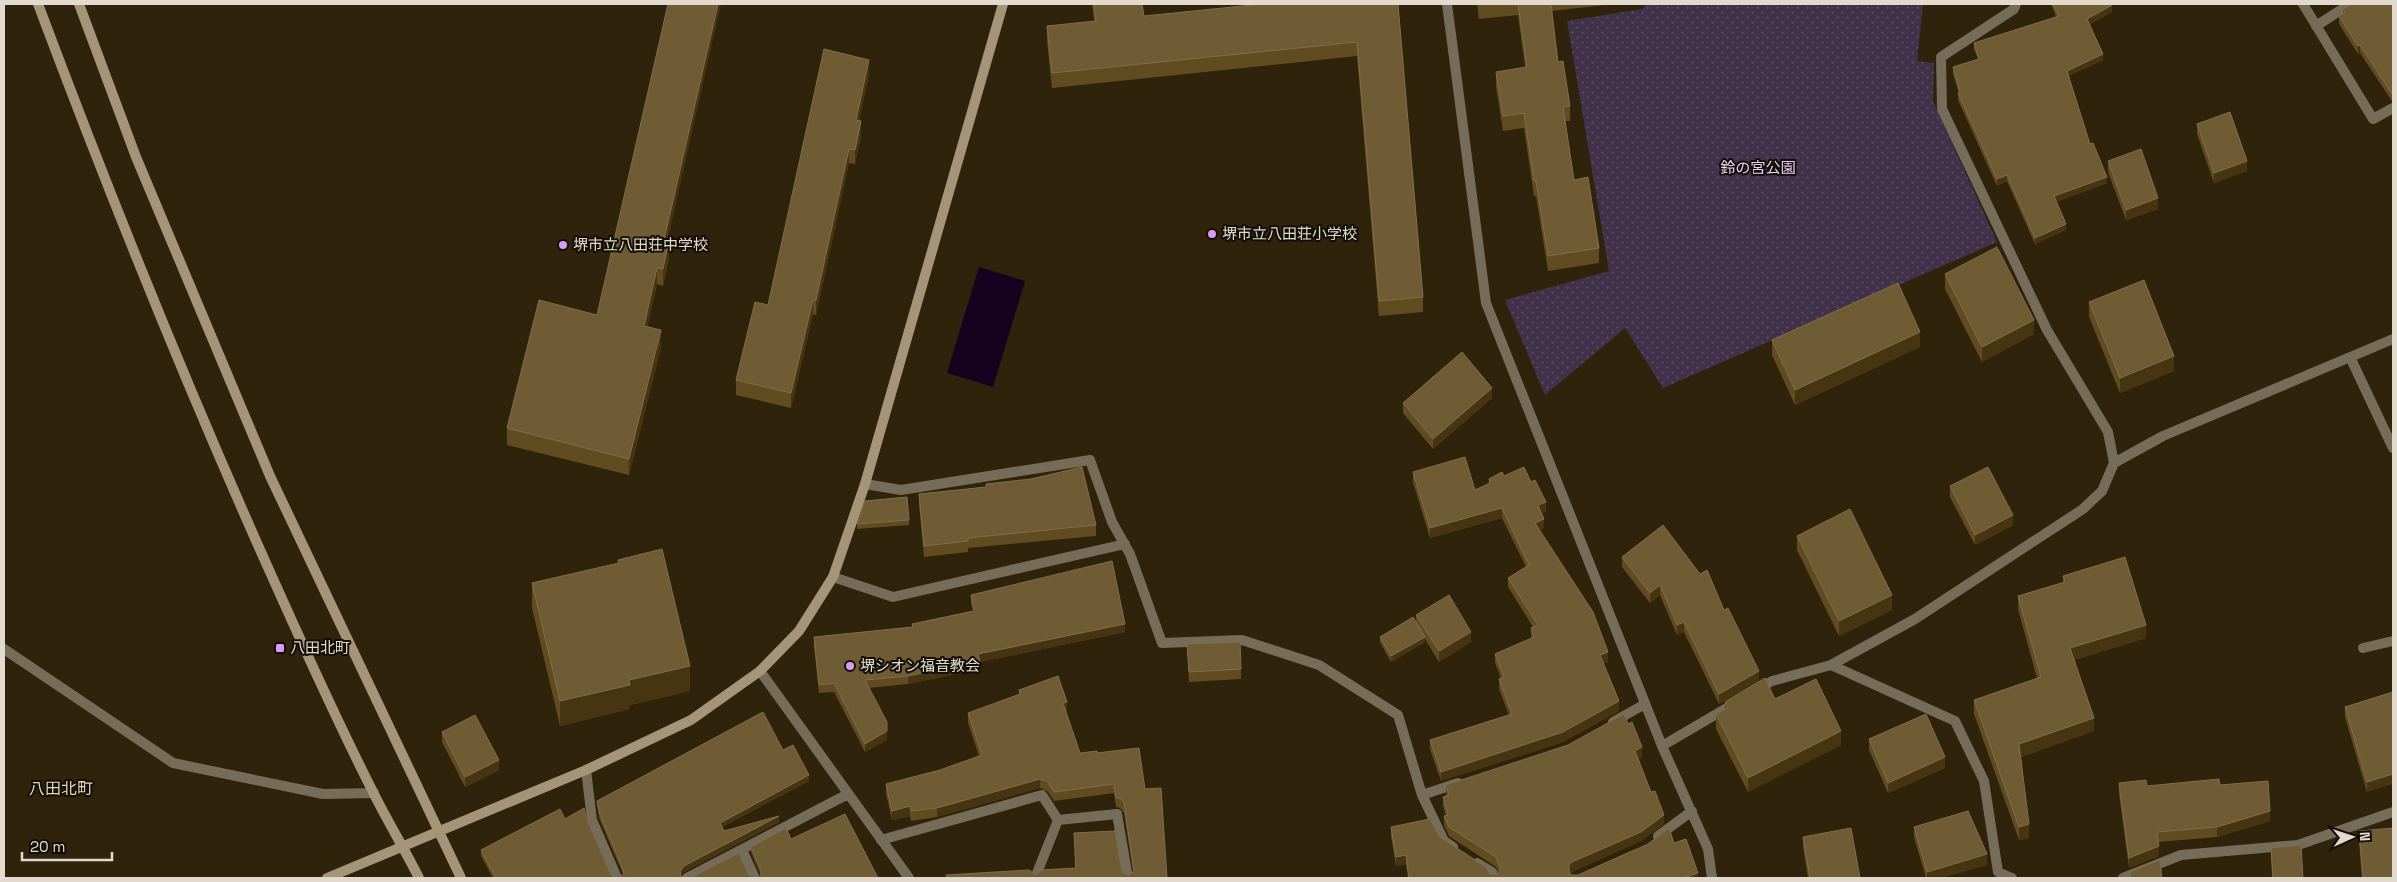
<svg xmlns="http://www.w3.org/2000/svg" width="2397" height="882" font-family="'Space Grotesk','Noto Sans JP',sans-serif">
	<defs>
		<pattern id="grass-dots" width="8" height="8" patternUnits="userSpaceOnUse" patternTransform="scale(1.25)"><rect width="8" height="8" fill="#41314a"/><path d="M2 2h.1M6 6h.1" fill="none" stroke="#5c4e63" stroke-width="1.8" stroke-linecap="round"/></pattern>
	</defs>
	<rect width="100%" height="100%" fill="#2f230c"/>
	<!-- grass -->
	<path fill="url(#grass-dots)" d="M 1647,4 L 1923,4 L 1917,61 L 1934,63 L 1933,101 L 1997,242 L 1663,388 L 1625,328 L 1545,395 L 1505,300 L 1609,271 L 1567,21 L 1642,9 Z"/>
	<!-- water -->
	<path fill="#15021e" d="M 979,267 L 1025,281 L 993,387 L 947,373 Z"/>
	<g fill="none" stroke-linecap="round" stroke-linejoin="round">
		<!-- street -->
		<path stroke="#766c5a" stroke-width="10" d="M 1447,4 L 1486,303 L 1662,746 L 1708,849 L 1712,878
			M 2303,4 L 2373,119 L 2393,108
			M 2316,26 L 2350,4
			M 2350,357 L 2393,448
			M 2114,463 L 2163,436 L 2393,339
			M 865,484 L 901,490 L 1090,460 L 1112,522 L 1130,554 L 1162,643 L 1242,640 L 1319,665 L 1398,715 L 1422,795 L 1458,783
			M 833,577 L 893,597 L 1125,544
			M 2363,648 L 2393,641
			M 4,649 L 173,763 L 323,794 L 374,793
			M 1831,665 L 1915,619 L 2083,509 L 2102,491 L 2114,463 L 2108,432 L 2047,330 L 1942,109 L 1941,57 L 2014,9 L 2016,4
			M 760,671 L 909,878
			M 1756,690 L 1772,681 L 1831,665 L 1955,721 L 1984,781 L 1998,872 L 2012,878
			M 1613,722 L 1645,704
			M 1662,746 L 1737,702
			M 586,770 L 592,820 L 617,878
			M 1422,795 L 1444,841 L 1453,847
			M 1658,836 L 1692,811
			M 881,840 L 1042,795 L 1058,820
			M 742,850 L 755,878
			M 1477,863 L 1492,872 L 1494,878
			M 687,878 L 848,794
			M 1035,878 L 1058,820 L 1117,814 L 1128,878
			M 2123,878 L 2181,855 L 2298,845 L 2393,812"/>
		<!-- secondary -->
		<path stroke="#a59578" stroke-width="10" d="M 38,4 C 110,196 186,385 270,572 C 303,646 337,721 374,794 C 388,822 405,850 419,878
			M 79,4 L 136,157 L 270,476 L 461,878
			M 327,878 L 586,770 L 691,720 L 760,671 L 799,631 L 833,577 L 865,484 L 1003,4"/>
	</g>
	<!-- wall -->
	<path fill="#614c22" d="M 1092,4 L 1142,4 L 1144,16 L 1398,4 L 1423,297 L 1423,312 L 1379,316 L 1357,56 L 1052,88 L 1047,41 L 1047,26 L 1094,21 Z
		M 1477,4 L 1614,4 L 1551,11 L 1558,62 L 1570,106 L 1570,121 L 1565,121 L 1574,180 L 1599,248 L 1599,263 L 1548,271 L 1536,196 L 1534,196 L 1524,128 L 1503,131 L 1496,87 L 1496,72 L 1525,67 L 1518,15 L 1479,19 Z
		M 2051,4 L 2114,4 L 2112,5 L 2112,12 L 2090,24 L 2103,60 L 2068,76 L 2090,144 L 2107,183 L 2056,202 L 2066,230 L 2035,244 L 2007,181 L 1997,186 L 1958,100 L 1959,93 L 1953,74 L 1953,67 L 1978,59 L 1974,49 L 1974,43 L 2056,17 Z
		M 2393,4 L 2393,102 L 2392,101 L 2360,53 L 2358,54 L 2339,24 L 2339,16 L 2343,13 L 2343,9 Z
		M 869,74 L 859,121 L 861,136 L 855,164 L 849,163 L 816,315 L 813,314 L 791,408 L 736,395 L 736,380 L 768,305 Z
		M 2197,124 L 2247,171 L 2214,183 L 2197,134 Z
		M 2108,161 L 2158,209 L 2126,220 L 2108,172 Z
		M 667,241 L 669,258 L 663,286 L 657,284 L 647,327 L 661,347 L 629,475 L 507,445 L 507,428 L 597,315 Z
		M 1945,274 L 2034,334 L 1982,362 L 1945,289 Z
		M 2089,302 L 2174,371 L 2120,393 L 2089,317 Z
		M 1772,340 L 1920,347 L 1795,405 L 1772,355 Z
		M 1492,398 L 1433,449 L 1403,413 L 1403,403 Z
		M 1413,472 L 1475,490 L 1489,484 L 1489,479 L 1504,476 L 1546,511 L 1542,513 L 1544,528 L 1540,530 L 1608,662 L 1603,664 L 1619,711 L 1563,742 L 1441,781 L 1430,749 L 1430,740 L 1509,715 L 1499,689 L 1499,679 L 1501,678 L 1495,663 L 1495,654 L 1531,639 L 1531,628 L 1533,627 L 1508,587 L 1508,578 L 1526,567 L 1502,518 L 1430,538 L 1413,482 Z
		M 1031,479 L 1096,525 L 1096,536 L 968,548 L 968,552 L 924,557 L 919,504 L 919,494 L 986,487 Z
		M 1950,486 L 2013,525 L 1975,545 L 1950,497 Z
		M 909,520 L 909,525 L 857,529 L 857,524 Z
		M 1797,536 L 1892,610 L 1839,636 L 1797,550 Z
		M 1622,557 L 1724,610 L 1759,681 L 1719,704 L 1684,632 L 1677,635 L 1660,595 L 1650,603 L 1622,567 Z
		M 618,560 L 690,691 L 630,705 L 630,709 L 560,726 L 532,608 L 532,583 L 618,563 Z
		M 2063,576 L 2146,638 L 2074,660 L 2094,731 L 2021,757 L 2029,838 L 2019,840 L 1974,714 L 1974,700 L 2037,678 L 2018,609 L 2018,596 L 2063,583 Z
		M 971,595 L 1125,632 L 980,662 L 980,669 L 908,684 L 869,688 L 887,740 L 865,752 L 834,692 L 819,693 L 814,645 L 814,637 L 912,627 L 912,624 L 973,611 L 971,603 Z
		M 1416,615 L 1471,642 L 1439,662 L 1425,639 L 1425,642 L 1391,662 L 1380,642 L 1380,637 L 1416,623 Z
		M 1187,644 L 1241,669 L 1241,679 L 1189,682 Z
		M 1019,690 L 1067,712 L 1066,712 L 1080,753 L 1097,753 L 1145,789 L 1167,878 L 946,878 L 946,875 L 1036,875 L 1075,868 L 1074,833 L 1122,872 L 1129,875 L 1133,872 L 1124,813 L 1120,808 L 1116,807 L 1114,793 L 1054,801 L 1047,791 L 1040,788 L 937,817 L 911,821 L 910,816 L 892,820 L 886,794 L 886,784 L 940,770 L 979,756 L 968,723 L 968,713 L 1019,695 Z
		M 2393,692 L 2367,792 L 2345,717 L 2345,707 Z
		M 1775,699 L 1841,745 L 1748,792 L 1716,729 L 1716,714 L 1725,710 L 1725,702 Z
		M 442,732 L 499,770 L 465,787 L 442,742 Z
		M 1869,739 L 1945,768 L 1888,793 L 1869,750 Z
		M 783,750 L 809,781 L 722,827 L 724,831 L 779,822 L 684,872 L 623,874 L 599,818 L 597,801 Z
		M 1642,757 L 1638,759 L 1664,824 L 1641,841 L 1572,872 L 1570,873 L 1571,875 L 1578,875 L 1674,843 L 1698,878 L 1408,878 L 1406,864 L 1396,866 L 1391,836 L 1391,827 L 1440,837 L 1490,874 L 1497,875 L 1498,873 L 1496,867 L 1449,836 L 1444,825 L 1444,816 L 1446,816 L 1443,806 L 1443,797 L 1446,796 L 1446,785 Z
		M 2119,783 L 2147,786 L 2220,785 L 2270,821 L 2217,837 L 2158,842 L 2159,856 L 2129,868 L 2119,794 Z
		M 586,817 L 611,875 L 615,878 L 493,878 L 481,856 L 481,850 L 565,819 Z
		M 1914,827 L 1987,865 L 1940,878 L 1926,878 L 1914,837 Z
		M 2359,831 L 2393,878 L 2362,878 L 2359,842 Z
		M 1803,837 L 1860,878 L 1808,878 L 1803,847 Z
		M 791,839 L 761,876 L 751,852 L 751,847 Z
		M 2271,848 L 2303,878 L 2272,878 Z"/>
	<!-- shaded-wall -->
	<path fill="#473511" d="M 718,4 L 721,4 L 664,256 L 664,240 Z
		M 2112,5 L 2112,12 L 2087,26 L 2087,19 Z
		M 2360,45 L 2360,53 L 2358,54 L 2358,46 Z
		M 2103,54 L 2103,60 L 2067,77 L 2067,71 Z
		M 869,60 L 869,74 L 856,135 L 856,120 Z
		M 861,121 L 861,136 L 855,164 L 855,150 Z
		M 849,149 L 849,163 L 816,315 L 816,300 Z
		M 2247,161 L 2247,171 L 2214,183 L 2214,173 Z
		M 2007,175 L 2007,181 L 1997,186 L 1997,179 Z
		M 2107,177 L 2107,183 L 2054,203 L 2054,196 Z
		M 2158,198 L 2158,209 L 2126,220 L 2126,210 Z
		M 2066,224 L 2066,230 L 2035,244 L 2035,238 Z
		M 669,241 L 669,258 L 663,286 L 663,269 Z
		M 657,268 L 657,284 L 644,343 L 644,326 Z
		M 813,300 L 813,314 L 791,408 L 791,393 Z
		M 2034,320 L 2034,334 L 1982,362 L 1982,347 Z
		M 661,330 L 661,347 L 629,475 L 629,459 Z
		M 1920,332 L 1920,347 L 1795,405 L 1795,390 Z
		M 2174,356 L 2174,371 L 2120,393 L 2120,378 Z
		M 1492,388 L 1492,398 L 1433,449 L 1433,439 Z
		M 1546,502 L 1546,511 L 1538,515 L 1538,505 Z
		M 1502,508 L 1502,518 L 1430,538 L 1430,528 Z
		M 2013,515 L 2013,525 L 1975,545 L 1975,535 Z
		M 1544,519 L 1544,528 L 1535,533 L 1535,523 Z
		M 1660,585 L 1660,595 L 1650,603 L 1650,593 Z
		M 1892,595 L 1892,610 L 1839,636 L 1839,621 Z
		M 1684,622 L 1684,632 L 1677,635 L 1677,625 Z
		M 1125,624 L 1125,632 L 980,662 L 980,669 L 908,684 L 908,676 L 978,654 Z
		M 2146,625 L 2146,638 L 2070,661 L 2070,648 Z
		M 1471,632 L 1471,642 L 1439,662 L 1439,651 Z
		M 1425,637 L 1425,642 L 1391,662 L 1391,656 Z
		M 1608,652 L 1608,662 L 1600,665 L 1600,655 Z
		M 690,666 L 690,691 L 630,705 L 630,709 L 560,726 L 560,701 L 629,680 Z
		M 1759,671 L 1759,681 L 1719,704 L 1719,694 Z
		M 1619,701 L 1619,711 L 1563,742 L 1441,781 L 1441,772 Z
		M 1067,702 L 1067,712 L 1063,713 L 1063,703 Z
		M 2094,718 L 2094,731 L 2019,758 L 2019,744 Z
		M 887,731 L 887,740 L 865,752 L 865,744 Z
		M 1841,731 L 1841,745 L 1748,792 L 1748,778 Z
		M 1642,747 L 1642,757 L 1635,760 L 1635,751 Z
		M 1945,757 L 1945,768 L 1888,793 L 1888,783 Z
		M 499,760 L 499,770 L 465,787 L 465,777 Z
		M 2393,774 L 2393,784 L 2367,792 L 2367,782 Z
		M 809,775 L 809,781 L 720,828 L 720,823 Z
		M 1040,779 L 1040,788 L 937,817 L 937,808 Z
		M 910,806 L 910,816 L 892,820 L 892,811 Z
		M 2270,811 L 2270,821 L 2217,837 L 2217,827 Z
		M 1664,815 L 1664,824 L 1641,841 L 1572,872 L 1569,874 L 1569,878 L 1569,865 L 1572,862 Z
		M 779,816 L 779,822 L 684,872 L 680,877 L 680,871 L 684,866 Z
		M 2029,824 L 2029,838 L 2019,840 L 2019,827 Z
		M 2159,846 L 2159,856 L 2129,868 L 2129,858 Z
		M 1987,854 L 1987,865 L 1940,878 L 1927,878 L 1927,872 Z
		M 1406,855 L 1406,864 L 1396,866 L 1396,857 Z
		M 1698,873 L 1698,878 L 1684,878 Z"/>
	<!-- building -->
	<path fill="#6f5b34" stroke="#816f4c" d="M 668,4 L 718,4 L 664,240 L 669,241 L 663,269 L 657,268 L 644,326 L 661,330 L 629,459 L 507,428 L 539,300 L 597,315 Z
		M 1094,4 L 1142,4 L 1144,16 L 1262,4 L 1398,4 L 1423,297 L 1379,301 L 1357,42 L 1052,73 L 1047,26 L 1096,21 Z
		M 1518,4 L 1551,4 L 1558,62 L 1563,61 L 1570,106 L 1563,107 L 1574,180 L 1588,177 L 1599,248 L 1548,256 L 1536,181 L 1534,181 L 1524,113 L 1503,116 L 1496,72 L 1527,67 Z
		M 2053,4 L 2111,4 L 2112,5 L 2087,19 L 2103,54 L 2067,71 L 2090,144 L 2093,143 L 2107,177 L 2054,196 L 2066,224 L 2035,238 L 2007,175 L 1997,179 L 1958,93 L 1960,92 L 1953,67 L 1979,59 L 1974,43 L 2059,16 Z
		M 2350,4 L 2393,4 L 2393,94 L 2392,94 L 2360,45 L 2358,46 L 2339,16 L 2345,12 L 2343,9 Z
		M 824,49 L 869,60 L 856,120 L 861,121 L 855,150 L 849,149 L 816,300 L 813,300 L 791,393 L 736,380 L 755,302 L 768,305 Z
		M 2230,112 L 2247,161 L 2214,173 L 2197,124 Z
		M 2141,149 L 2158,198 L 2126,210 L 2108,161 Z
		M 1997,247 L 2034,320 L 1982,347 L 1945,274 Z
		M 2144,280 L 2174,356 L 2120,378 L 2089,302 Z
		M 1898,283 L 1920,332 L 1795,390 L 1772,340 Z
		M 1462,352 L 1492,388 L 1433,439 L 1403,403 Z
		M 1465,457 L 1475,490 L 1490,483 L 1489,479 L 1502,472 L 1504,476 L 1524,467 L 1531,482 L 1535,480 L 1546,502 L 1538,505 L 1544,519 L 1535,523 L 1593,612 L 1608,652 L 1600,655 L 1619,701 L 1563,732 L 1441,772 L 1430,740 L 1512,714 L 1499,679 L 1504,677 L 1495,654 L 1534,637 L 1531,628 L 1538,625 L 1508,578 L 1529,565 L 1502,508 L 1430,528 L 1413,472 Z
		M 1082,467 L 1096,525 L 968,538 L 968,541 L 924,546 L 919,494 L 986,487 L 986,484 L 1031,479 Z
		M 1988,467 L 2013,515 L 1975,535 L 1950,486 Z
		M 907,497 L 909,520 L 857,524 L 865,501 Z
		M 1850,509 L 1892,595 L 1839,621 L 1797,536 Z
		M 1663,525 L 1700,574 L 1707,570 L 1724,610 L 1728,608 L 1759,671 L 1719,694 L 1684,622 L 1677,625 L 1660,585 L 1650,593 L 1622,557 Z
		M 662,549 L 690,666 L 629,680 L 630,685 L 560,701 L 532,583 L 619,563 L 618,560 Z
		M 2125,557 L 2146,625 L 2070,648 L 2094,718 L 2019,744 L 2029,824 L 2019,827 L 1974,700 L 2041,677 L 2018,596 L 2065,582 L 2063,576 Z
		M 1112,561 L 1125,624 L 978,654 L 980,661 L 908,676 L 865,680 L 887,722 L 887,731 L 865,744 L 834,683 L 819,685 L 814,637 L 913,627 L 912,624 L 974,611 L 971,595 Z
		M 1449,595 L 1471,632 L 1439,651 L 1416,615 Z
		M 1413,617 L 1425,637 L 1391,656 L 1380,637 Z
		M 1240,642 L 1241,669 L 1189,672 L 1187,644 Z
		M 1058,676 L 1067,702 L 1063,703 L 1080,753 L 1097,751 L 1097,753 L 1139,748 L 1145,789 L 1161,788 L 1167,878 L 947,878 L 946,875 L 1029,870 L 1036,875 L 1042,870 L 1076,868 L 1074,833 L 1115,831 L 1122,872 L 1129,875 L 1134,871 L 1124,803 L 1120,798 L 1116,798 L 1114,784 L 1054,792 L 1047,781 L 1040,779 L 937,808 L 911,811 L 910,806 L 892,811 L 886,784 L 940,770 L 982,755 L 968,713 L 1020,694 L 1019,690 Z
		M 1765,678 L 1775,699 L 1816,679 L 1841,731 L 1748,778 L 1716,714 L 1728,708 L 1725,702 Z
		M 2393,692 L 2393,774 L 2367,782 L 2345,707 Z
		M 763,712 L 783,750 L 793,745 L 809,775 L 720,823 L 724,831 L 779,816 L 684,866 L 680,871 L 681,876 L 685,878 L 620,878 L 624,873 L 623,869 L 599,812 L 597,801 Z
		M 1624,714 L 1628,724 L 1632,722 L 1642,747 L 1635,751 L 1651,792 L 1655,791 L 1664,815 L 1641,832 L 1572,862 L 1569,865 L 1569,871 L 1571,875 L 1578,875 L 1648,844 L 1669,828 L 1674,843 L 1686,839 L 1698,873 L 1684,878 L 1409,878 L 1406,855 L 1396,857 L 1391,827 L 1430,819 L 1440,837 L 1486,867 L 1490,874 L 1497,875 L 1501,870 L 1496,857 L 1449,827 L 1444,816 L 1448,815 L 1443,797 L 1449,795 L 1446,785 L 1568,745 Z
		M 1926,714 L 1945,757 L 1888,783 L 1869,739 Z
		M 475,715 L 499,760 L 465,777 L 442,732 Z
		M 2219,779 L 2220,785 L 2268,781 L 2270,811 L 2217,827 L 2157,832 L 2159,846 L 2129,858 L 2119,783 L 2146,780 L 2147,786 Z
		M 584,808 L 586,817 L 611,875 L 615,878 L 496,878 L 481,850 L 560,809 L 565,819 Z
		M 1968,811 L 1987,854 L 1927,872 L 1914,827 Z
		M 845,814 L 878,878 L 758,878 L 761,876 L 761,870 L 751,847 L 786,828 L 791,839 Z
		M 1851,828 L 1860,878 L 1810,878 L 1803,837 Z
		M 2393,828 L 2393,878 L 2363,878 L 2359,831 Z
		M 2301,845 L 2303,878 L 2273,878 L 2271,848 Z
		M 739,853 L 749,875 L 757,878 L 690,878 Z
		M 2160,860 L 2162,878 L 2131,878 L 2130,872 Z"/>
	<!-- markers -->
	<g fill="#d89bf8" stroke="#120d05" stroke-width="2">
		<circle cx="1212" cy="234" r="5"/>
		<circle cx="563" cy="245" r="5"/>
		<rect x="275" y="643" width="10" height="10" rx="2.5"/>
		<circle cx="850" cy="666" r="5"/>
	</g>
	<g text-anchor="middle" stroke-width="4" stroke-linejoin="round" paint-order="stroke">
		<!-- park labels -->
		<g font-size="15" fill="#e9d1f7" stroke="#120d05">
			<text x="1758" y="173">鈴の宮公園</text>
		</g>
		<!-- poi labels -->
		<g font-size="15" fill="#e2dacd" stroke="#120d05" text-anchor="start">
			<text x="1222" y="239">堺市立八田荘小学校</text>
			<text x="573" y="250">堺市立八田荘中学校</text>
			<text x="290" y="653">八田北町</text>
			<text x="860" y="671">堺シオン福音教会</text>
		</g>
		<!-- neighbourhood labels -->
		<g font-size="16" fill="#e5d6bb" stroke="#120d05">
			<text x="61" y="794">八田北町</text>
		</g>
	</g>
	<!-- border -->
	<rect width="2397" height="882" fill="none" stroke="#e2dacd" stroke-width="10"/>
	<!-- north arrow -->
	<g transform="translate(2352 837) rotate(87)" stroke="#120d05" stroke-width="4" paint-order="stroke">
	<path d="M0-4L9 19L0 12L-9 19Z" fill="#e2dacd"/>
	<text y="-8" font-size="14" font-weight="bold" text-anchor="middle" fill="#e2dacd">N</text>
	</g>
	<!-- scale -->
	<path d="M22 852v8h90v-8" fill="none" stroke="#e2dacd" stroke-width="2.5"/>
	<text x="30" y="852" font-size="15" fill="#e2dacd" stroke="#120d05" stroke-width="4" paint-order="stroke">20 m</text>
</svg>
